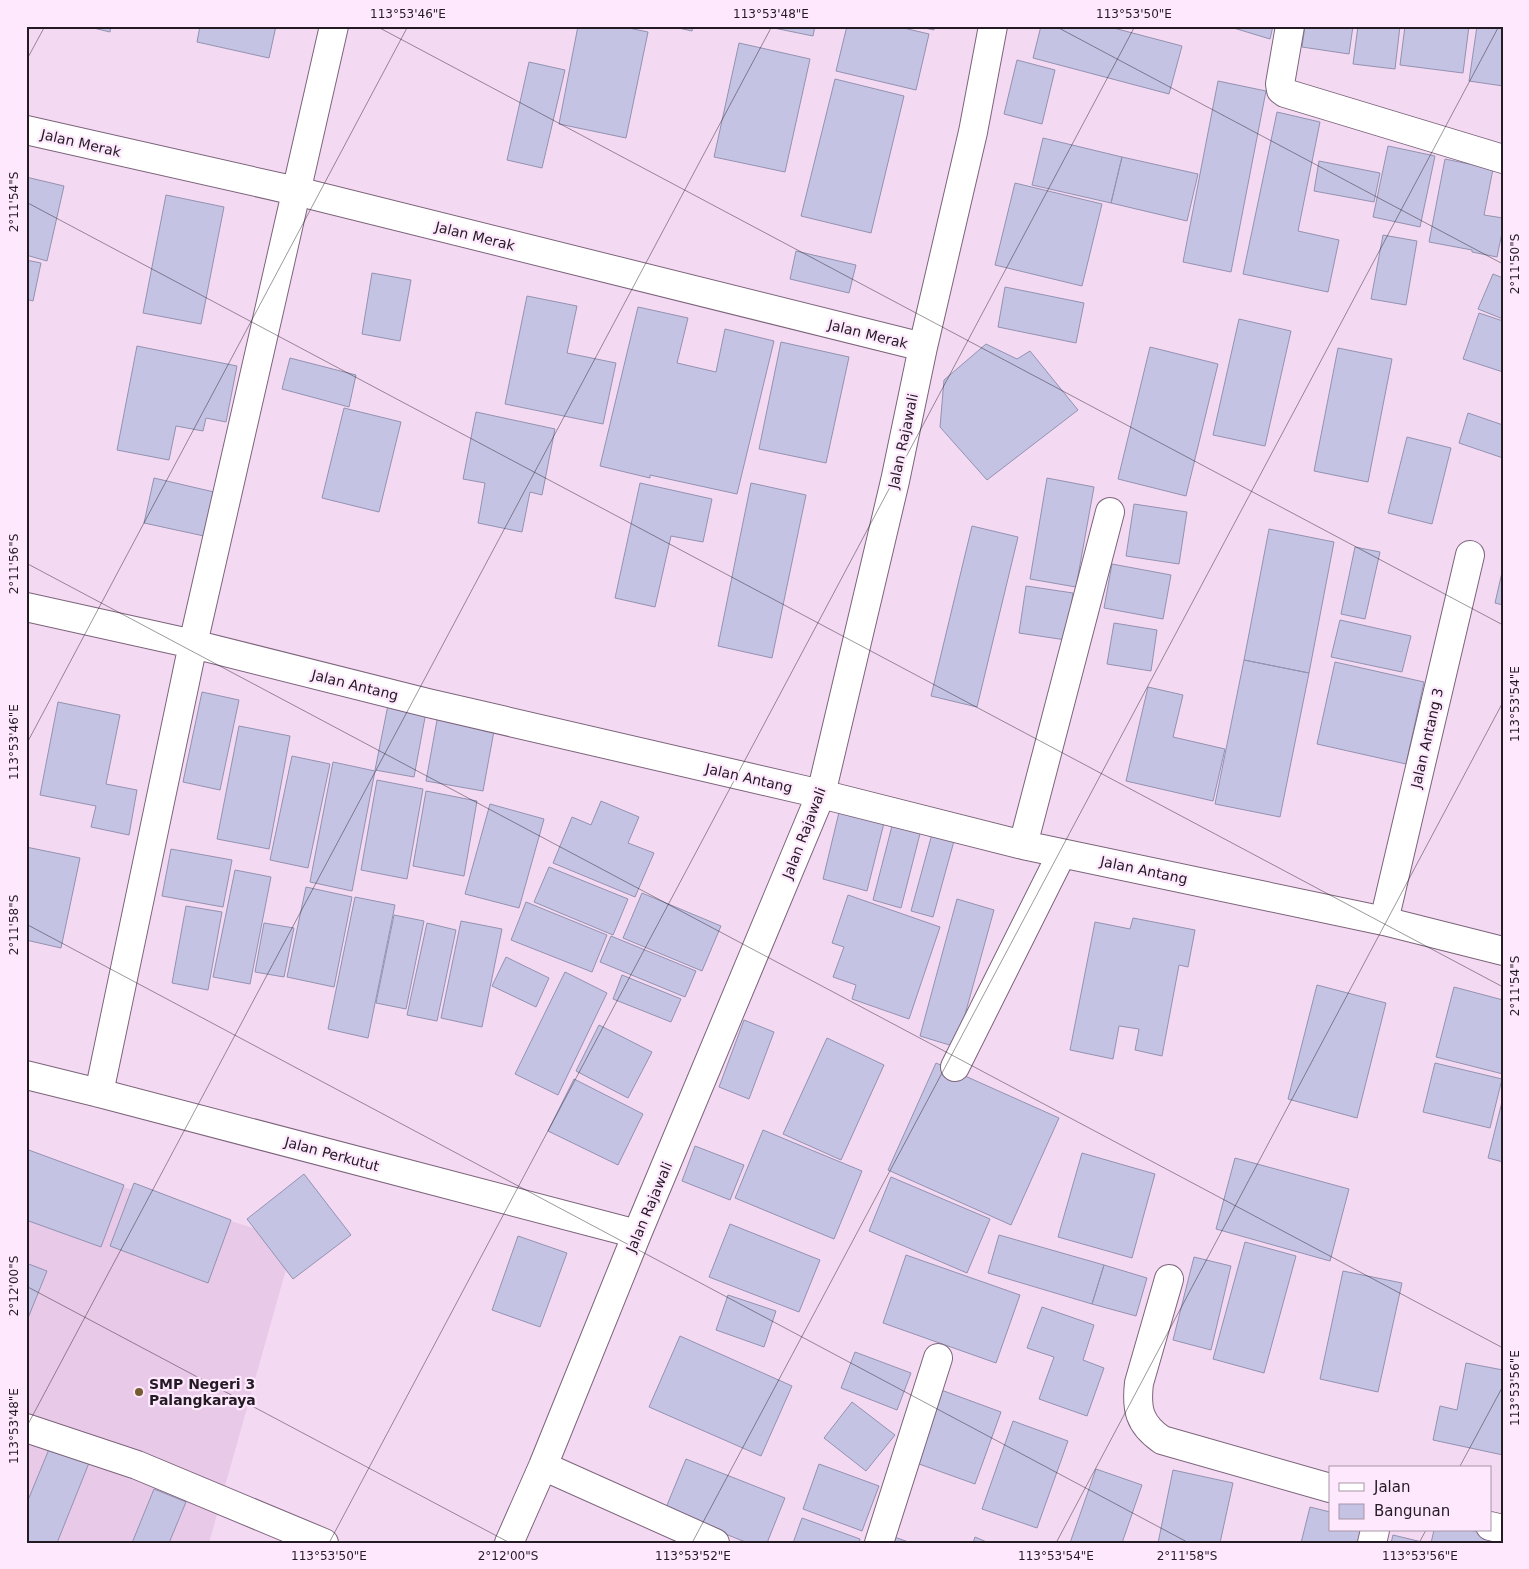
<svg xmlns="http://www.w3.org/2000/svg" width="1529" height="1569" font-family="'DejaVu Sans',sans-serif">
	<rect width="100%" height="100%" fill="#f4d9f3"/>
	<!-- built -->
	<path fill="#e9c9e8" d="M 26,1156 L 294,1241 L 209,1543 L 26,1543 Z"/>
	<!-- building -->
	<path fill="#c5c3e4" stroke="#9392b0" d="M 85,26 L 111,26 L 110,32 Z
		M 200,26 L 276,26 L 269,58 L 197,42 Z
		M 578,26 L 619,26 L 648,32 L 626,138 L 559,124 Z
		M 669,26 L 693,26 L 692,31 Z
		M 764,26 L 815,26 L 813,36 Z
		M 847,26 L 895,26 L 929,34 L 916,90 L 836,71 Z
		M 915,26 L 935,26 L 934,30 Z
		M 1041,26 L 1106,26 L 1182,46 L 1169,94 L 1033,58 Z
		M 1227,26 L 1273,26 L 1270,39 Z
		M 1305,26 L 1353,26 L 1349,54 L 1302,47 Z
		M 1358,26 L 1400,26 L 1395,69 L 1353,64 Z
		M 1405,26 L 1469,26 L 1463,73 L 1400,65 Z
		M 1477,26 L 1503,26 L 1503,86 L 1469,81 Z
		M 739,43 L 810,59 L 785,172 L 714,157 Z
		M 1017,60 L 1055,70 L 1042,124 L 1004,114 Z
		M 529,62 L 565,70 L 542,168 L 507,160 Z
		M 835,79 L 904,96 L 871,233 L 801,216 Z
		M 1218,81 L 1266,91 L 1231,272 L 1183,262 Z
		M 1277,112 L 1320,122 L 1298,231 L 1339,240 L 1328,292 L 1243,274 Z
		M 1043,138 L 1122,157 L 1111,203 L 1032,185 Z
		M 1388,146 L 1435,156 L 1420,227 L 1373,217 Z
		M 1122,157 L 1198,174 L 1187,221 L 1111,203 Z
		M 1445,159 L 1493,169 L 1484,215 L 1503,218 L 1503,228 L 1497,257 L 1472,252 L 1472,250 L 1429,242 Z
		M 1319,161 L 1380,173 L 1374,202 L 1314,191 Z
		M 26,177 L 64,186 L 47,261 L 26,255 Z
		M 1015,183 L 1102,204 L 1082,286 L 995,265 Z
		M 166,195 L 224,207 L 201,324 L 143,313 Z
		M 1383,235 L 1417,241 L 1406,305 L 1371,299 Z
		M 796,251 L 856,265 L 849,293 L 790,279 Z
		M 26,260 L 41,263 L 33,301 L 26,299 Z
		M 372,273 L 411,280 L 400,341 L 362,334 Z
		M 1493,274 L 1503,278 L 1503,319 L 1478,309 Z
		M 1005,287 L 1084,303 L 1076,343 L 998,327 Z
		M 527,296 L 577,306 L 567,353 L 616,363 L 603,424 L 505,404 Z
		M 638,307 L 688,318 L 677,363 L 716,372 L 725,329 L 774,341 L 737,494 L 650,475 L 650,478 L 600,466 Z
		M 1479,313 L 1503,321 L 1503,372 L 1463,359 Z
		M 1239,319 L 1291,331 L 1265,446 L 1213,435 Z
		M 781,342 L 849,357 L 826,463 L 759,449 Z
		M 986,344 L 1017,359 L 1030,351 L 1078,410 L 987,480 L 940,427 L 944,380 Z
		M 137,346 L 237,366 L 226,422 L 206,418 L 203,431 L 176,426 L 169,460 L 117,450 Z
		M 1150,347 L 1218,364 L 1186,496 L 1118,479 Z
		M 1338,348 L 1392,359 L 1368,482 L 1314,471 Z
		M 290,358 L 356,375 L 349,407 L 282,389 Z
		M 344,408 L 401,422 L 379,512 L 322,498 Z
		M 476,412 L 555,429 L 542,495 L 530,492 L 522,532 L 478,523 L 485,483 L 463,479 Z
		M 1468,413 L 1503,425 L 1503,458 L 1459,443 Z
		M 1407,437 L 1451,448 L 1432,524 L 1388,513 Z
		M 154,478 L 214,492 L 204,536 L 144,523 Z
		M 1047,478 L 1094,487 L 1076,587 L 1030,579 Z
		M 640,483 L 712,499 L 703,542 L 671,536 L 655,607 L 615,598 Z
		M 751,483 L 806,495 L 772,658 L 718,646 Z
		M 1134,504 L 1187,512 L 1179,564 L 1126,556 Z
		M 972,526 L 1018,537 L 977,707 L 931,696 Z
		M 1269,529 L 1334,542 L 1309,673 L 1244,660 Z
		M 1355,547 L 1380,552 L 1365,619 L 1341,614 Z
		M 1112,564 L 1171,575 L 1163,619 L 1104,608 Z
		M 1503,568 L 1503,605 L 1495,603 Z
		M 1026,586 L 1073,593 L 1066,640 L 1019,633 Z
		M 1340,620 L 1411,636 L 1402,672 L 1331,657 Z
		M 1114,623 L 1157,630 L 1151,671 L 1107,664 Z
		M 1244,660 L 1309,673 L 1280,817 L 1215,804 Z
		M 1335,662 L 1424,682 L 1406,764 L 1317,744 Z
		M 1148,687 L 1183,695 L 1173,737 L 1225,749 L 1213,801 L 1126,781 Z
		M 202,692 L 239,700 L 220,790 L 183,782 Z
		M 58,702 L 120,715 L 106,784 L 137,790 L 129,835 L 91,827 L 96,806 L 40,795 Z
		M 388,705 L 426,712 L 414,777 L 375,770 Z
		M 439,709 L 496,720 L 483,791 L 426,781 Z
		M 239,726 L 290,736 L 269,849 L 217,839 Z
		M 292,756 L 330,764 L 308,868 L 270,860 Z
		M 333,762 L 375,771 L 352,891 L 310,882 Z
		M 377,780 L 423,789 L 407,879 L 361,870 Z
		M 426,791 L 477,801 L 464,876 L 413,866 Z
		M 601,801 L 639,817 L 628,843 L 654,853 L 635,897 L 553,863 L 572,817 L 591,825 Z
		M 490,804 L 544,819 L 519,908 L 465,894 Z
		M 841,804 L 886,815 L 867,891 L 823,879 Z
		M 895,814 L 923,822 L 901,908 L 873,900 Z
		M 932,834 L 954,841 L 933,917 L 911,911 Z
		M 26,847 L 80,858 L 61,948 L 26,940 Z
		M 171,849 L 232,860 L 223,907 L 162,896 Z
		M 549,867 L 628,899 L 613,935 L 534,902 Z
		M 235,870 L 271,877 L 250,984 L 213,977 Z
		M 306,887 L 352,897 L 334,987 L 287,977 Z
		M 642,893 L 721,926 L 702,971 L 623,938 Z
		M 848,895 L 940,927 L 909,1019 L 852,999 L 856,985 L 833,977 L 844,947 L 832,943 Z
		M 355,897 L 395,905 L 368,1038 L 328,1029 Z
		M 957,899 L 994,910 L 956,1047 L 920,1036 Z
		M 526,902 L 607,935 L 592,972 L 511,940 Z
		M 186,906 L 222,912 L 208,990 L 172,983 Z
		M 394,915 L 424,921 L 406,1009 L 376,1003 Z
		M 1133,918 L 1195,930 L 1188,967 L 1179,965 L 1162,1056 L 1135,1050 L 1139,1029 L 1119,1026 L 1113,1059 L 1070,1050 L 1095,922 L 1130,929 Z
		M 461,921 L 502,929 L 482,1027 L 441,1018 Z
		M 264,923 L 294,928 L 284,977 L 255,972 Z
		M 427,923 L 456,930 L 437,1021 L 407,1015 Z
		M 611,936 L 696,971 L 685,997 L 600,962 Z
		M 506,957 L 549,978 L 536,1007 L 492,986 Z
		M 565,972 L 607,993 L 558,1095 L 515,1074 Z
		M 622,975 L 681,999 L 671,1022 L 613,999 Z
		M 1317,985 L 1386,1003 L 1357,1118 L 1288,1099 Z
		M 1454,987 L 1503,1000 L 1503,1074 L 1436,1057 Z
		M 744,1020 L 774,1032 L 749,1099 L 719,1087 Z
		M 599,1025 L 652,1052 L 628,1098 L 576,1071 Z
		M 827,1038 L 884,1065 L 841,1160 L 783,1134 Z
		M 936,1063 L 1059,1118 L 1011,1225 L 888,1170 Z
		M 1435,1063 L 1502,1079 L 1490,1128 L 1423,1112 Z
		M 574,1079 L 643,1114 L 618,1165 L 548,1131 Z
		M 1503,1098 L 1503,1162 L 1488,1158 Z
		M 763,1130 L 862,1171 L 834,1239 L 735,1198 Z
		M 695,1146 L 744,1165 L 730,1200 L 682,1181 Z
		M 26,1149 L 124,1185 L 101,1247 L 26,1220 Z
		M 1082,1153 L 1155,1174 L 1132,1258 L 1058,1237 Z
		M 1235,1158 L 1349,1189 L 1330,1261 L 1216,1229 Z
		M 304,1174 L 351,1235 L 293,1279 L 247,1219 Z
		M 891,1177 L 990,1219 L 967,1273 L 869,1231 Z
		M 134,1183 L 231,1220 L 208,1283 L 110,1246 Z
		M 730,1224 L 820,1260 L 799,1312 L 709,1277 Z
		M 999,1235 L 1104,1265 L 1092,1304 L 988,1273 Z
		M 518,1236 L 567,1253 L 540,1327 L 492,1310 Z
		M 1245,1242 L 1296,1256 L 1264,1373 L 1213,1359 Z
		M 906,1255 L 1020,1295 L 996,1363 L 883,1323 Z
		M 1194,1257 L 1231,1266 L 1211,1350 L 1173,1340 Z
		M 26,1263 L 47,1271 L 26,1323 Z
		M 1104,1265 L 1147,1278 L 1136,1316 L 1092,1304 Z
		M 1343,1271 L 1402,1283 L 1378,1392 L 1320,1379 Z
		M 728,1295 L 776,1311 L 764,1347 L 716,1330 Z
		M 1042,1307 L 1094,1325 L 1083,1360 L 1104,1368 L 1087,1416 L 1039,1399 L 1054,1357 L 1027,1348 Z
		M 680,1336 L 792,1386 L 761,1456 L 649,1407 Z
		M 855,1352 L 911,1373 L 897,1410 L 841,1388 Z
		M 1466,1363 L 1503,1370 L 1503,1455 L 1433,1440 L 1440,1406 L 1457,1410 Z
		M 933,1387 L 1001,1412 L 975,1484 L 908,1460 Z
		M 852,1402 L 895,1435 L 866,1471 L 824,1438 Z
		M 1013,1421 L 1068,1441 L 1037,1528 L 982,1509 Z
		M 52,1442 L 91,1458 L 57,1543 L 26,1543 L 26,1505 Z
		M 686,1459 L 785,1498 L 767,1543 L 748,1543 L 665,1510 Z
		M 819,1464 L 879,1486 L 862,1531 L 803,1509 Z
		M 1096,1469 L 1142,1485 L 1122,1543 L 1070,1543 Z
		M 1173,1470 L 1233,1483 L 1220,1543 L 1158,1543 Z
		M 154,1489 L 186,1502 L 169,1543 L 132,1543 Z
		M 1310,1507 L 1330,1512 L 1330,1530 L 1365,1530 L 1362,1543 L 1301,1543 Z
		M 802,1518 L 860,1539 L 859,1543 L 793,1543 Z
		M 1434,1530 L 1470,1530 L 1503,1538 L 1503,1543 L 1431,1543 Z
		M 889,1535 L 911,1543 L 886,1543 Z
		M 1393,1535 L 1426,1543 L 1391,1543 Z
		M 975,1537 L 989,1543 L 973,1543 Z"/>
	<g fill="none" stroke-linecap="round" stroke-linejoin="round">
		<defs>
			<path id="minor" d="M 1290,26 L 1280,84 L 1281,90 L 1285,93 L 1503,159
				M 26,130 L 296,191 L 923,347
				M 26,607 L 193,644 L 428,703 L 821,794 L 1023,845 L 1384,921 L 1503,951
				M 1023,845 L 1110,512
				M 1384,921 L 1470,555
				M 955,1067 L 1062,853
				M 26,1075 L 99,1093 L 637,1234
				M 99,1093 L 193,644 L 334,26
				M 1169,1279 L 1139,1383 C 1136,1409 1139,1424 1162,1440 L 1330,1488
				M 26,1428 L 137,1465 L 324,1543
				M 543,1466 L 715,1543
				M 1490,1526 L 1503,1529
				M 509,1543 L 543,1466 L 637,1234 L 821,794 L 895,481 L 923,347 L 973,132 L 993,26
				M 879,1543 L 938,1358
				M 1372,1543 L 1375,1530"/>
		</defs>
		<!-- minor casing -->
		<use href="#minor" stroke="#7c647b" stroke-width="30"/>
		<!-- minor -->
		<use href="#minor" stroke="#fff" stroke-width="28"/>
	</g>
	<!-- ticks -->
	<path fill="none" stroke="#241a24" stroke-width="1" stroke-opacity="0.45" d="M 376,26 L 1503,625M 1055,26 L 1503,264M 26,61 L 45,26M 26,202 L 1503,987M 26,563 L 1503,1348M 26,745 L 408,26M 26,924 L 1189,1543M 26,1286 L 510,1543M 26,1428 L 772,26M 1459,1468 L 1503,1386M 329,1543 L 1135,26M 692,1543 L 1499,26M 1056,1543 L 1503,702M 1419,1543 L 1426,1530"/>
	<!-- markers -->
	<circle fill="#755c2d" stroke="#fee8fd" stroke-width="2" cx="139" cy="1392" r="5"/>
	<g text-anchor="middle" stroke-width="4.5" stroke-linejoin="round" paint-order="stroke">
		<!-- street labels -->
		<g font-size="14" fill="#241a24" stroke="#fee8fd">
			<text transform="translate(81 143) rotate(13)" y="5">Jalan Merak</text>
			<text transform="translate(475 236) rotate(14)" y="5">Jalan Merak</text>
			<text transform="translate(868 334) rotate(14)" y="5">Jalan Merak</text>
			<text transform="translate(903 441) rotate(-78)" y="5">Jalan Rajawali</text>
			<text transform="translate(355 685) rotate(14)" y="5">Jalan Antang</text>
			<text transform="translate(1427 738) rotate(-77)" y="5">Jalan Antang 3</text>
			<text transform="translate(749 778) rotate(13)" y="5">Jalan Antang</text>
			<text transform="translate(804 833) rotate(-69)" y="5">Jalan Rajawali</text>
			<text transform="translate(1144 870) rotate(12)" y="5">Jalan Antang</text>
			<text transform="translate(332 1154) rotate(15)" y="5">Jalan Perkutut</text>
			<text transform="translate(649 1207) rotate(-67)" y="5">Jalan Rajawali</text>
		</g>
		<!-- poi labels -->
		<g font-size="14" font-weight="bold" fill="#241a24" stroke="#fee8fd" text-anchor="start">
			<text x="149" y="1389">SMP Negeri 3<tspan x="149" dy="16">Palangkaraya</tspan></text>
		</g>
	</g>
	<!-- border -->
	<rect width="1529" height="1569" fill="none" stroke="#fee8fd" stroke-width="55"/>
	<!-- legend -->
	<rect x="1329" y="1466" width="162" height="65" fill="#fee8fd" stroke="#a796a6"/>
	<rect x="1339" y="1483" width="25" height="8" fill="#ffffff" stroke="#a796a6"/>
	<text x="1374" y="1492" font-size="15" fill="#241a24">Jalan</text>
	<rect x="1339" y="1504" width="25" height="15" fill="#c5c3e4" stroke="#a796a6"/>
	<text x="1374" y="1516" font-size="15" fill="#241a24">Bangunan</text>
	<rect x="28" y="28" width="1474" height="1514" fill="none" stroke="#241a24" stroke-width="2"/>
	<g font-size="12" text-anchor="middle" fill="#241a24">
		<text x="408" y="18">113°53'46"E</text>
		<text x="771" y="18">113°53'48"E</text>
		<text x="1134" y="18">113°53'50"E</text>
		<text transform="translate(14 202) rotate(-90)" y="4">2°11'54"S</text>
		<text transform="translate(1515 264) rotate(-90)" y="4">2°11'50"S</text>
		<text transform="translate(14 564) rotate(-90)" y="4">2°11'56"S</text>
		<text transform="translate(1515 704) rotate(-90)" y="4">113°53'54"E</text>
		<text transform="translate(14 742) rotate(-90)" y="4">113°53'46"E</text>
		<text transform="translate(14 925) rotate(-90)" y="4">2°11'58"S</text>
		<text transform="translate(1515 986) rotate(-90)" y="4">2°11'54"S</text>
		<text transform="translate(14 1286) rotate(-90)" y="4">2°12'00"S</text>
		<text transform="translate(1515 1388) rotate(-90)" y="4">113°53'56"E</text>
		<text transform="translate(14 1426) rotate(-90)" y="4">113°53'48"E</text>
		<text x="329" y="1560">113°53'50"E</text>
		<text x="508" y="1560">2°12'00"S</text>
		<text x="693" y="1560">113°53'52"E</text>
		<text x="1056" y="1560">113°53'54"E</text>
		<text x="1187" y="1560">2°11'58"S</text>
		<text x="1420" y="1560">113°53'56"E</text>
	</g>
</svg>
